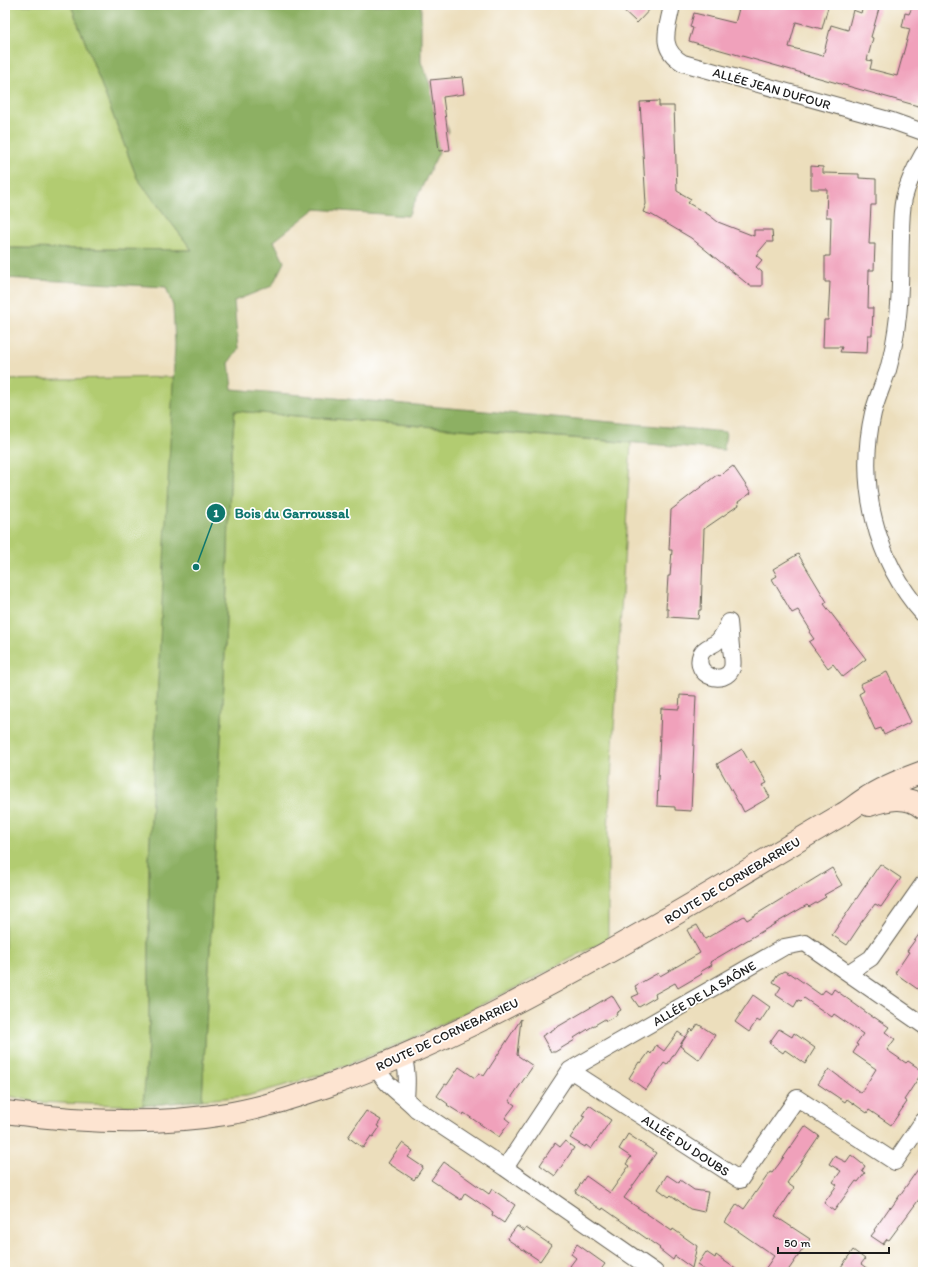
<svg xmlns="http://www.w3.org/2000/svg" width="928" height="1277" font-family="Itim,sans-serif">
	<rect width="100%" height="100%" fill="#fff"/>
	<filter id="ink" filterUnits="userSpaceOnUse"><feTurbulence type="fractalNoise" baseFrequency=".025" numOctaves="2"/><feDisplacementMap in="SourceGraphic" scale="8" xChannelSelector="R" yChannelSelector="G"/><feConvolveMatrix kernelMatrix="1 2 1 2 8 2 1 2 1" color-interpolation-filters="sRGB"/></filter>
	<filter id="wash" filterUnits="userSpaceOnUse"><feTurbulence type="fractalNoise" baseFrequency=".012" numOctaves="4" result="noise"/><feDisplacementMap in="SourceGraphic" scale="16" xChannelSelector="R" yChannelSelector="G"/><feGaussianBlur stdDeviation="0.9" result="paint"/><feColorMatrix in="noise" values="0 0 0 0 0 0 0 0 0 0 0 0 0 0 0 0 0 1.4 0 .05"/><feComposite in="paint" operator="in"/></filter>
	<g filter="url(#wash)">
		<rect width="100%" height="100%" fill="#ecdebc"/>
		<!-- green -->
		<path fill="#b2cc71" stroke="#677446" d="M 5,5 L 71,5 L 137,178 L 192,250 L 5,248 Z
			M 174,377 L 149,860 L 149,1033 L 143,1106 L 36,1102 L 5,1095 L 5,380 Z
			M 235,411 L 631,443 L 608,830 L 608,939 L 517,987 L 407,1041 L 321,1075 L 247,1096 L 202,1100 L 224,682 L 231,452 Z"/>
		<!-- forest -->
		<path fill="#8db063" stroke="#546640" d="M 71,5 L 421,5 L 421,62 L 449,131 L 408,216 L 315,209 L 274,241 L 284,262 L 272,286 L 234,301 L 238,349 L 229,362 L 232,389 L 726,432 L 724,450 L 235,411 L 231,452 L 224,682 L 202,1100 L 143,1106 L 149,1033 L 149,860 L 175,344 L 173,306 L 166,287 L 5,278 L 5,248 L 192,250 L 137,178 Z"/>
		<g id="blocks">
			<!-- building -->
			<path fill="#f0a1bb" d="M 618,5 L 654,5 L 637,23 Z
				M 740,5 L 820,5 L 828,7 L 822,29 L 796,22 L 789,47 L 823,56 L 831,25 L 848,30 L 853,10 L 861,13 L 864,5 L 880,5 L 871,37 L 873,38 L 867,60 L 872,61 L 870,69 L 897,76 L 910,29 L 902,27 L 905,13 L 909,14 L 913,5 L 923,5 L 923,87 L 918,106 L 689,41 L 693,28 L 690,27 L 694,13 L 735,23 Z
				M 462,77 L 464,94 L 443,97 L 450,150 L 439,151 L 430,80 Z
				M 659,101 L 659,106 L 674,106 L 677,191 L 691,199 L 688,203 L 709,215 L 718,222 L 754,236 L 754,230 L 772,230 L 773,242 L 767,242 L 756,255 L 762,260 L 756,267 L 762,272 L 762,286 L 750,286 L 691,238 L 652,215 L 643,212 L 646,204 L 640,102 Z
				M 811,166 L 823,167 L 823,173 L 859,174 L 859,178 L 876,179 L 876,205 L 871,205 L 869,244 L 875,244 L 874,270 L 869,270 L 868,308 L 873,308 L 872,335 L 868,335 L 867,353 L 840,352 L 842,347 L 823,347 L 824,320 L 828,320 L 830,282 L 825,282 L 825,256 L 830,256 L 831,217 L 826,217 L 827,189 L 811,189 Z
				M 733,466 L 751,493 L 738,502 L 739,505 L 704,529 L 701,610 L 699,610 L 698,619 L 668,617 L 668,609 L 666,609 L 668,576 L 670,576 L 672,550 L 669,550 L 671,510 L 718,474 L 719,476 Z
				M 798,554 L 827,602 L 824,604 L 866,659 L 843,677 L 833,664 L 828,668 L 809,642 L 814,639 L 809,632 L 811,631 L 798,610 L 792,613 L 772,579 L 777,576 L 773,569 Z
				M 887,672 L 911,722 L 884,735 L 881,728 L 875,730 L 859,694 L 864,691 L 860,684 Z
				M 680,695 L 696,696 L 691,811 L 675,810 L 675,807 L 657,806 L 661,708 L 679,709 Z
				M 742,749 L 750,763 L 754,761 L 767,783 L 763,785 L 770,797 L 744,812 L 740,804 L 739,804 L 717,764 Z
				M 880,864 L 901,878 L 881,907 L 875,904 L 860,924 L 861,924 L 847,945 L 832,935 Z
				M 832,868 L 842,885 L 824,895 L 826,897 L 809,907 L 807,905 L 710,962 L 712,965 L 700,972 L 702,974 L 678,988 L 675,983 L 655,994 L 656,997 L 639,1007 L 632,997 L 639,994 L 635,986 L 658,973 L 660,976 L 700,953 L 687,930 L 697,925 L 705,939 L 744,916 L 747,920 Z
				M 923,929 L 923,993 L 895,973 L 909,952 L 907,951 Z
				M 784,971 L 790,974 L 790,973 L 821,995 L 825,990 L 831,994 L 834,989 L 874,1018 L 874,1017 L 889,1027 L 885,1032 L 895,1039 L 887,1050 L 906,1063 L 908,1061 L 923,1071 L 904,1100 L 907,1102 L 891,1125 L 869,1110 L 867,1113 L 847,1099 L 845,1102 L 818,1084 L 829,1069 L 861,1093 L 876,1069 L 853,1053 L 858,1045 L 856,1044 L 863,1034 L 834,1014 L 832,1017 L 804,998 L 801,1001 L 798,1000 L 794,1007 L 776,995 L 781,987 L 773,982 L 777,975 Z
				M 612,995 L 621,1010 L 616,1013 L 617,1015 L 606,1021 L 605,1019 L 593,1026 L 574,1038 L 575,1040 L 555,1052 L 551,1052 L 542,1036 Z
				M 753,995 L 770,1007 L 760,1022 L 757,1020 L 749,1032 L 735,1022 Z
				M 521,1019 L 517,1055 L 533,1066 L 509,1101 L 515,1105 L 505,1118 L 510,1122 L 499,1137 L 464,1113 L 463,1115 L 447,1105 L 448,1104 L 437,1096 L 445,1084 L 447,1085 L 459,1067 L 475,1078 L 479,1073 L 484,1076 Z
				M 698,1024 L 715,1035 L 699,1060 L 680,1046 L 691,1029 L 693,1031 Z
				M 779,1029 L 792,1037 L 794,1033 L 815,1048 L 805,1064 L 785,1050 L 783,1053 L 769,1043 Z
				M 678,1032 L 685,1037 L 667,1065 L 664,1063 L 646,1090 L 629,1078 L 639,1062 L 641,1063 L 649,1052 L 651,1054 L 656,1045 L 664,1051 Z
				M 589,1105 L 611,1120 L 591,1149 L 586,1145 L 585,1147 L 570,1138 L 585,1116 L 582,1115 Z
				M 366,1111 L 381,1120 L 377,1126 L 380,1127 L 373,1137 L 371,1136 L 363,1148 L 348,1137 Z
				M 805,1126 L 819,1136 L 787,1183 L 794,1188 L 775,1216 L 810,1239 L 787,1272 L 763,1272 L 774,1256 L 725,1222 L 737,1204 L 744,1209 L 770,1172 L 772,1173 L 779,1164 Z
				M 628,1134 L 656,1153 L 624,1198 L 672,1231 L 673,1229 L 697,1246 L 692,1268 L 675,1256 L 673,1260 L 659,1249 L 660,1248 L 603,1208 L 602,1210 L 575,1192 L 586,1176 L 610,1193 L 629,1166 L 626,1164 L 631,1157 L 619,1149 Z
				M 565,1141 L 574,1148 L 555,1176 L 540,1165 L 555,1143 L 560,1147 Z
				M 402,1143 L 413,1151 L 408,1157 L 423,1167 L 414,1180 L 388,1163 Z
				M 851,1155 L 865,1166 L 862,1171 L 865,1173 L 858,1182 L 856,1181 L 834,1211 L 824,1203 L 837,1185 L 833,1182 L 841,1171 L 829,1164 L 834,1156 L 846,1162 Z
				M 444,1162 L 489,1194 L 492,1189 L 515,1205 L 504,1223 L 492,1215 L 493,1212 L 465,1193 L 461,1200 L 431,1180 Z
				M 923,1162 L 923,1194 L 889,1240 L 887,1239 L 883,1244 L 871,1236 L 875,1231 L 874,1230 L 890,1207 L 891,1208 Z
				M 667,1175 L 679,1183 L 680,1180 L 694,1190 L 708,1192 L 704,1212 L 690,1209 L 671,1195 L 669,1197 L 658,1189 Z
				M 517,1226 L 524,1231 L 526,1228 L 551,1245 L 540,1261 L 507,1239 Z
				M 577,1244 L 605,1264 L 599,1272 L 578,1272 L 570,1266 L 576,1258 L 571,1254 Z
				M 853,1250 L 865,1259 L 861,1264 L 872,1272 L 848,1272 L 841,1267 Z
				M 706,1252 L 715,1258 L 716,1255 L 740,1272 L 708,1272 L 697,1265 Z"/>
		</g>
	</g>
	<g filter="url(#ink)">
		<use href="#blocks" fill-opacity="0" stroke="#656054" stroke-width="1"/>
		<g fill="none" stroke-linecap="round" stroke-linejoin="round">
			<defs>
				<path id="minor" d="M 672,5 C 668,28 657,48 683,63 L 892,121 L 923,132
					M 923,154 C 915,168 908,182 904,198 C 901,211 901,224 901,237 C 900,263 901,290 898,316 C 896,334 893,352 888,370 C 883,384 877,398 873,413 C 857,483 875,560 923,614
					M 729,622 C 730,630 730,638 731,647 C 731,654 734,660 732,668 C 725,687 692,676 701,654 C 704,647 713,646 718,641 C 723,636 726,629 729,622 Z
					M 848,973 L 923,1025
					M 403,1057 C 408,1070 407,1085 406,1099
					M 377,1068 C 385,1086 403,1095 416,1109 L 505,1168 L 570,1070 L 784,947 L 805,943 L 848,973 L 871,958 L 923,884
					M 570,1070 L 740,1180 L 797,1098 L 895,1162 L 923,1121
					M 505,1168 L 655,1272"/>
				<path id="secondary" d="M 869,805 C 887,799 907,794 923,808
					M 5,1112 C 78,1122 153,1126 226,1114 C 260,1109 294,1097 327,1086 C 383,1066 436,1042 489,1016 C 569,975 649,930 726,884 C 765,860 804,837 843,814 C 852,809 859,802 868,797 C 885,786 904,779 923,772"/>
			</defs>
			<!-- minor casing -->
			<use href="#minor" stroke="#656054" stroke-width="18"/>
			<!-- secondary casing -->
			<use href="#secondary" stroke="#656054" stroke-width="24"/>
			<!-- minor -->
			<use href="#minor" stroke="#fff" stroke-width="16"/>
			<!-- secondary -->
			<use href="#secondary" stroke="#fde4d1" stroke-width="22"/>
		</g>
	</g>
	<g text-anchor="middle" stroke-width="3.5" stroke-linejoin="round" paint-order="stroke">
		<!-- street labels -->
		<g font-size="13" fill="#1c1c1c" stroke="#fff">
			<text transform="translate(772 88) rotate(16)" y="5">ALLÉE JEAN DUFOUR</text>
			<text transform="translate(732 880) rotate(-31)" y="5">ROUTE DE CORNEBARRIEU</text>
			<text transform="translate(704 993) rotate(-30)" y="5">ALLÉE DE LA SAÔNE</text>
			<text transform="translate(447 1034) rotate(-25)" y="5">ROUTE DE CORNEBARRIEU</text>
			<text transform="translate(686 1145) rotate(33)" y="5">ALLÉE DU DOUBS</text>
		</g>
	</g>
	<!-- callouts -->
	<path fill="none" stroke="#0f766e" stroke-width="1.5" d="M196 567L216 513"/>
	<g fill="#0f766e" stroke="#fff" stroke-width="1.5">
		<circle cx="196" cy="567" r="4"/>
		<circle cx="216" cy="513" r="10"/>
	</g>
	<g font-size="12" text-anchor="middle" font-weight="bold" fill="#fff">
		<text x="216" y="517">1</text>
	</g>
	<g font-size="14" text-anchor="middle" font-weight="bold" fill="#0f766e" stroke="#fff" stroke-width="3.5" stroke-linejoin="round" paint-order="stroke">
		<text x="292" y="518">Bois du Garroussal</text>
	</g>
	<!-- margin -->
	<rect width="928" height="1277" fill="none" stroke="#fff" stroke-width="20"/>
	<!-- scale -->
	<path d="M778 1247v6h111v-6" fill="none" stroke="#1c1c1c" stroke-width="2"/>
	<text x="784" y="1247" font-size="12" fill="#1c1c1c" stroke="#ffffff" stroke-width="3" paint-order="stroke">50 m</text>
</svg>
